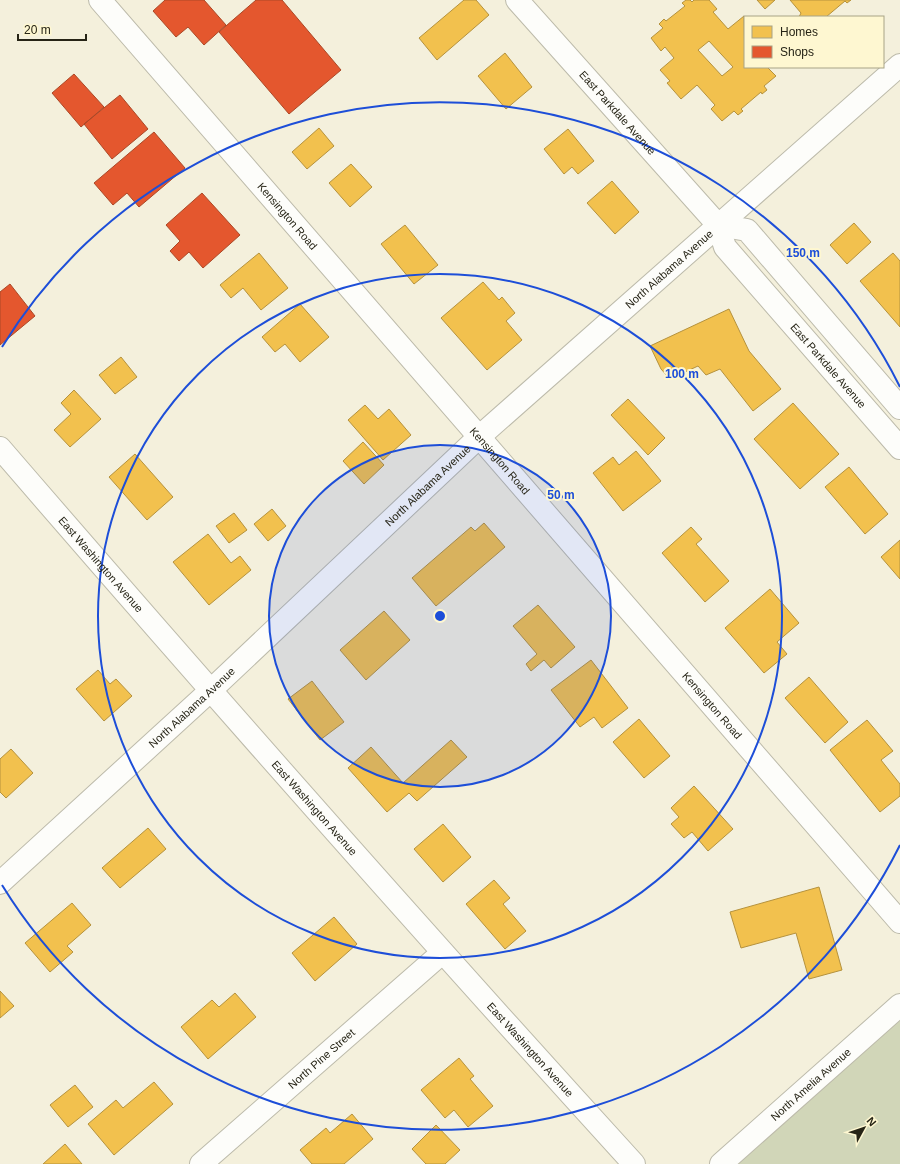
<svg xmlns="http://www.w3.org/2000/svg" width="900" height="1164" font-family="Arial,sans-serif">
	<rect width="100%" height="100%" fill="#f4f0dc"/>
	<!-- forest -->
	<path fill="#d1d6b8" d="M 900,1020 L 900,1164 L 738,1164 Z"/>
	<!-- homes -->
	<path fill="#f2c14e" stroke="#b5923d" fill-rule="evenodd" d="M 464,0 L 476,0 L 489,15 L 437,60 L 419,38 Z
		M 686,0 L 690,0 L 692,2 L 694,0 L 709,0 L 717,9 L 713,12 L 728,29 L 744,16 L 745,67 L 767,67 L 776,76 L 764,86 L 767,90 L 762,94 L 761,92 L 741,109 L 743,111 L 738,115 L 734,111 L 722,121 L 711,109 L 715,105 L 697,85 L 681,99 L 667,83 L 670,81 L 660,70 L 674,58 L 665,47 L 661,51 L 651,38 L 663,28 L 659,24 L 664,19 L 666,21 L 685,6 L 682,3 ZM 709,41 L 733,67 L 722,76 L 698,50 Z
		M 757,0 L 775,0 L 765,9 Z
		M 790,0 L 851,0 L 847,3 L 845,1 L 826,17 L 799,17 L 801,13 Z
		M 505,53 L 532,87 L 506,109 L 478,76 Z
		M 319,128 L 334,146 L 307,169 L 292,152 Z
		M 568,129 L 594,161 L 578,174 L 572,167 L 564,174 L 544,149 Z
		M 351,164 L 372,187 L 350,207 L 329,183 Z
		M 612,181 L 639,212 L 615,234 L 587,203 Z
		M 854,223 L 871,242 L 847,264 L 830,245 Z
		M 405,225 L 438,265 L 414,284 L 381,244 Z
		M 259,253 L 288,288 L 261,310 L 243,288 L 231,298 L 220,285 Z
		M 893,253 L 900,261 L 900,327 L 860,281 Z
		M 483,282 L 499,300 L 502,297 L 515,313 L 506,321 L 522,340 L 487,370 L 441,318 Z
		M 300,304 L 329,337 L 300,362 L 285,344 L 275,352 L 262,337 Z
		M 729,309 L 749,351 L 781,389 L 753,411 L 720,369 L 706,375 L 698,366 L 670,379 L 661,369 L 650,346 Z
		M 121,357 L 137,377 L 115,394 L 99,375 Z
		M 74,390 L 101,419 L 70,447 L 54,430 L 71,414 L 61,403 Z
		M 628,399 L 665,438 L 648,455 L 611,415 Z
		M 793,403 L 839,454 L 800,489 L 754,439 Z
		M 365,405 L 378,419 L 389,409 L 411,435 L 383,460 L 348,420 Z
		M 363,442 L 384,465 L 364,484 L 343,461 Z
		M 636,451 L 661,481 L 623,511 L 593,473 L 613,457 L 619,465 Z
		M 135,454 L 173,497 L 147,520 L 109,477 Z
		M 849,467 L 888,514 L 865,534 L 825,487 Z
		M 272,509 L 286,526 L 268,541 L 254,524 Z
		M 234,513 L 247,530 L 229,543 L 216,526 Z
		M 484,523 L 505,547 L 436,606 L 412,578 L 471,527 L 475,531 Z
		M 691,527 L 702,539 L 696,544 L 729,581 L 705,602 L 662,553 Z
		M 208,534 L 231,563 L 240,556 L 251,570 L 209,605 L 173,562 Z
		M 900,540 L 900,579 L 881,557 Z
		M 770,589 L 799,623 L 777,642 L 787,654 L 764,673 L 725,628 Z
		M 538,605 L 575,647 L 551,668 L 544,660 L 531,671 L 526,664 L 537,654 L 513,626 Z
		M 384,611 L 410,640 L 366,680 L 340,650 Z
		M 591,660 L 628,708 L 602,728 L 594,717 L 580,727 L 551,690 Z
		M 98,670 L 110,684 L 116,679 L 132,696 L 104,721 L 76,689 Z
		M 809,677 L 848,722 L 825,743 L 785,698 Z
		M 312,681 L 344,722 L 320,740 L 288,699 Z
		M 639,719 L 670,756 L 644,778 L 613,742 Z
		M 867,720 L 893,751 L 881,760 L 900,784 L 900,796 L 880,812 L 830,750 Z
		M 451,740 L 467,757 L 417,801 L 409,793 L 387,812 L 348,768 L 371,747 L 403,783 Z
		M 11,749 L 33,773 L 6,798 L 0,792 L 0,759 Z
		M 694,786 L 733,829 L 708,851 L 692,832 L 684,838 L 671,824 L 679,817 L 671,808 Z
		M 443,824 L 471,857 L 443,882 L 414,849 Z
		M 148,828 L 166,849 L 120,888 L 102,868 Z
		M 494,880 L 510,898 L 503,904 L 526,931 L 505,949 L 466,904 Z
		M 819,887 L 842,970 L 809,979 L 796,933 L 741,948 L 730,912 Z
		M 72,903 L 91,925 L 67,946 L 73,952 L 50,972 L 25,943 Z
		M 334,917 L 357,944 L 315,981 L 292,953 Z
		M 0,991 L 14,1006 L 0,1018 Z
		M 235,993 L 256,1017 L 208,1059 L 181,1027 L 212,1000 L 219,1007 Z
		M 459,1058 L 474,1076 L 470,1079 L 493,1106 L 468,1127 L 454,1110 L 445,1118 L 421,1090 Z
		M 154,1082 L 173,1104 L 114,1155 L 88,1124 L 116,1100 L 123,1108 Z
		M 75,1085 L 93,1107 L 68,1127 L 50,1105 Z
		M 352,1114 L 373,1139 L 344,1164 L 312,1164 L 300,1150 L 326,1128 L 330,1133 Z
		M 436,1125 L 460,1150 L 445,1164 L 426,1164 L 412,1149 Z
		M 65,1144 L 82,1164 L 43,1164 Z"/>
	<!-- shops -->
	<path fill="#e4572e" stroke="#ab4827" d="M 165,0 L 204,0 L 226,25 L 204,45 L 188,27 L 176,37 L 153,11 Z
		M 256,0 L 282,0 L 341,70 L 289,114 L 219,32 Z
		M 74,74 L 104,107 L 81,127 L 52,93 Z
		M 120,95 L 148,129 L 112,159 L 84,124 Z
		M 154,132 L 185,168 L 139,207 L 127,193 L 113,205 L 94,183 Z
		M 202,193 L 240,235 L 203,268 L 189,252 L 179,261 L 170,251 L 180,241 L 166,225 Z
		M 10,284 L 35,316 L 0,345 L 0,292 Z"/>
	<g fill="none" stroke-linecap="round" stroke-linejoin="round">
		<defs>
			<g id="street">
				<path id="s1" d="M 100,0 L 900,922"/>
				<path id="s2" d="M 517,0 L 718,225 L 725,247 L 900,448"/>
				<path d="M 718,225 L 747,230 L 900,408"/>
				<path id="s3" d="M 0,448 C 208,689 419,928 634,1164"/>
				<path id="s4" d="M 0,883 L 210,691 L 479,437 L 900,65"/>
				<path id="s5" d="M 201,1164 L 442,953"/>
			</g>
			<g id="secondary">
				<path id="s6" d="M 721,1164 L 900,1005"/>
			</g>
		</defs>
		<!-- street casing -->
		<use href="#street" stroke="#bcbaaa" stroke-width="24"/>
		<!-- secondary casing -->
		<use href="#secondary" stroke="#bcbaaa" stroke-width="24"/>
		<!-- street -->
		<use href="#street" stroke="#fdfdfa" stroke-width="22"/>
		<!-- secondary -->
		<use href="#secondary" stroke="#fdfdfa" stroke-width="22"/>
	</g>
	<!-- distance rings -->
	<circle cx="440" cy="616" r="171" fill="#1d4ed8" fill-opacity=".12"/>
	<g fill="none" stroke="#1d4ed8" stroke-width="2">
		<circle cx="440" cy="616" r="171"/>
		<circle cx="440" cy="616" r="342"/>
		<path d="M900 845A514 514 0 0 1 2 885M2 347A514 514 0 0 1 900 387"/>
	</g>
	<g text-anchor="middle" stroke-width="4" stroke-linejoin="round" paint-order="stroke">
		<!-- street labels -->
		<g font-size="11" fill="#262416" stroke="#fef7d1">
			<text dy="4" stroke="none"><textPath href="#s2" startOffset="151">East Parkdale Avenue</textPath></text>
			<text dy="4" stroke="none"><textPath href="#s1" startOffset="286">Kensington Road</textPath></text>
			<text dy="4" stroke="none"><textPath href="#s4" startOffset="908">North Alabama Avenue</textPath></text>
			<text dy="4" stroke="none"><textPath href="#s2" startOffset="482">East Parkdale Avenue</textPath></text>
			<text dy="4" stroke="none"><textPath href="#s1" startOffset="610">Kensington Road</textPath></text>
			<text dy="4" stroke="none"><textPath href="#s4" startOffset="584">North Alabama Avenue</textPath></text>
			<text dy="4" stroke="none"><textPath href="#s3" startOffset="154">East Washington Avenue</textPath></text>
			<text dy="4" stroke="none"><textPath href="#s1" startOffset="934">Kensington Road</textPath></text>
			<text dy="4" stroke="none"><textPath href="#s4" startOffset="260">North Alabama Avenue</textPath></text>
			<text dy="4" stroke="none"><textPath href="#s3" startOffset="478">East Washington Avenue</textPath></text>
			<text dy="4" stroke="none"><textPath href="#s3" startOffset="802">East Washington Avenue</textPath></text>
			<text dy="4" stroke="none"><textPath href="#s5" startOffset="160">North Pine Street</textPath></text>
			<text dy="4" stroke="none"><textPath href="#s6" startOffset="120">North Amelia Avenue</textPath></text>
		</g>
	</g>
	<circle cx="440" cy="616" r="6" fill="#1d4ed8" stroke="#fef7d1" stroke-width="2"/>
	<g font-size="12" text-anchor="middle" font-weight="bold" fill="#1d4ed8" stroke="#fef7d1" stroke-width="4" stroke-linejoin="round" paint-order="stroke">
		<text x="803" y="257">150 m</text>
		<text x="682" y="378">100 m</text>
		<text x="561" y="499">50 m</text>
	</g>
	<!-- legend -->
	<rect x="744" y="16" width="140" height="52" fill="#fef7d1" stroke="#a8a386"/>
	<rect x="752" y="26" width="20" height="12" fill="#f2c14e" stroke="#a8a386"/>
	<text x="780" y="36" font-size="12" fill="#262416">Homes</text>
	<rect x="752" y="46" width="20" height="12" fill="#e4572e" stroke="#a8a386"/>
	<text x="780" y="56" font-size="12" fill="#262416">Shops</text>
	<!-- north arrow -->
	<g transform="translate(864 1128) rotate(50)" stroke="#fef7d1" stroke-width="3" paint-order="stroke">
	<path d="M0-3L7 15L0 10L-7 15Z" fill="#262416"/>
	<text y="-6" font-size="11" font-weight="bold" text-anchor="middle" fill="#262416">N</text>
	</g>
	<!-- scale -->
	<path d="M18 34v6h68v-6" fill="none" stroke="#262416" stroke-width="2"/>
	<text x="24" y="34" font-size="12" fill="#262416" stroke="#fef7d1" stroke-width="3" paint-order="stroke">20 m</text>
</svg>
